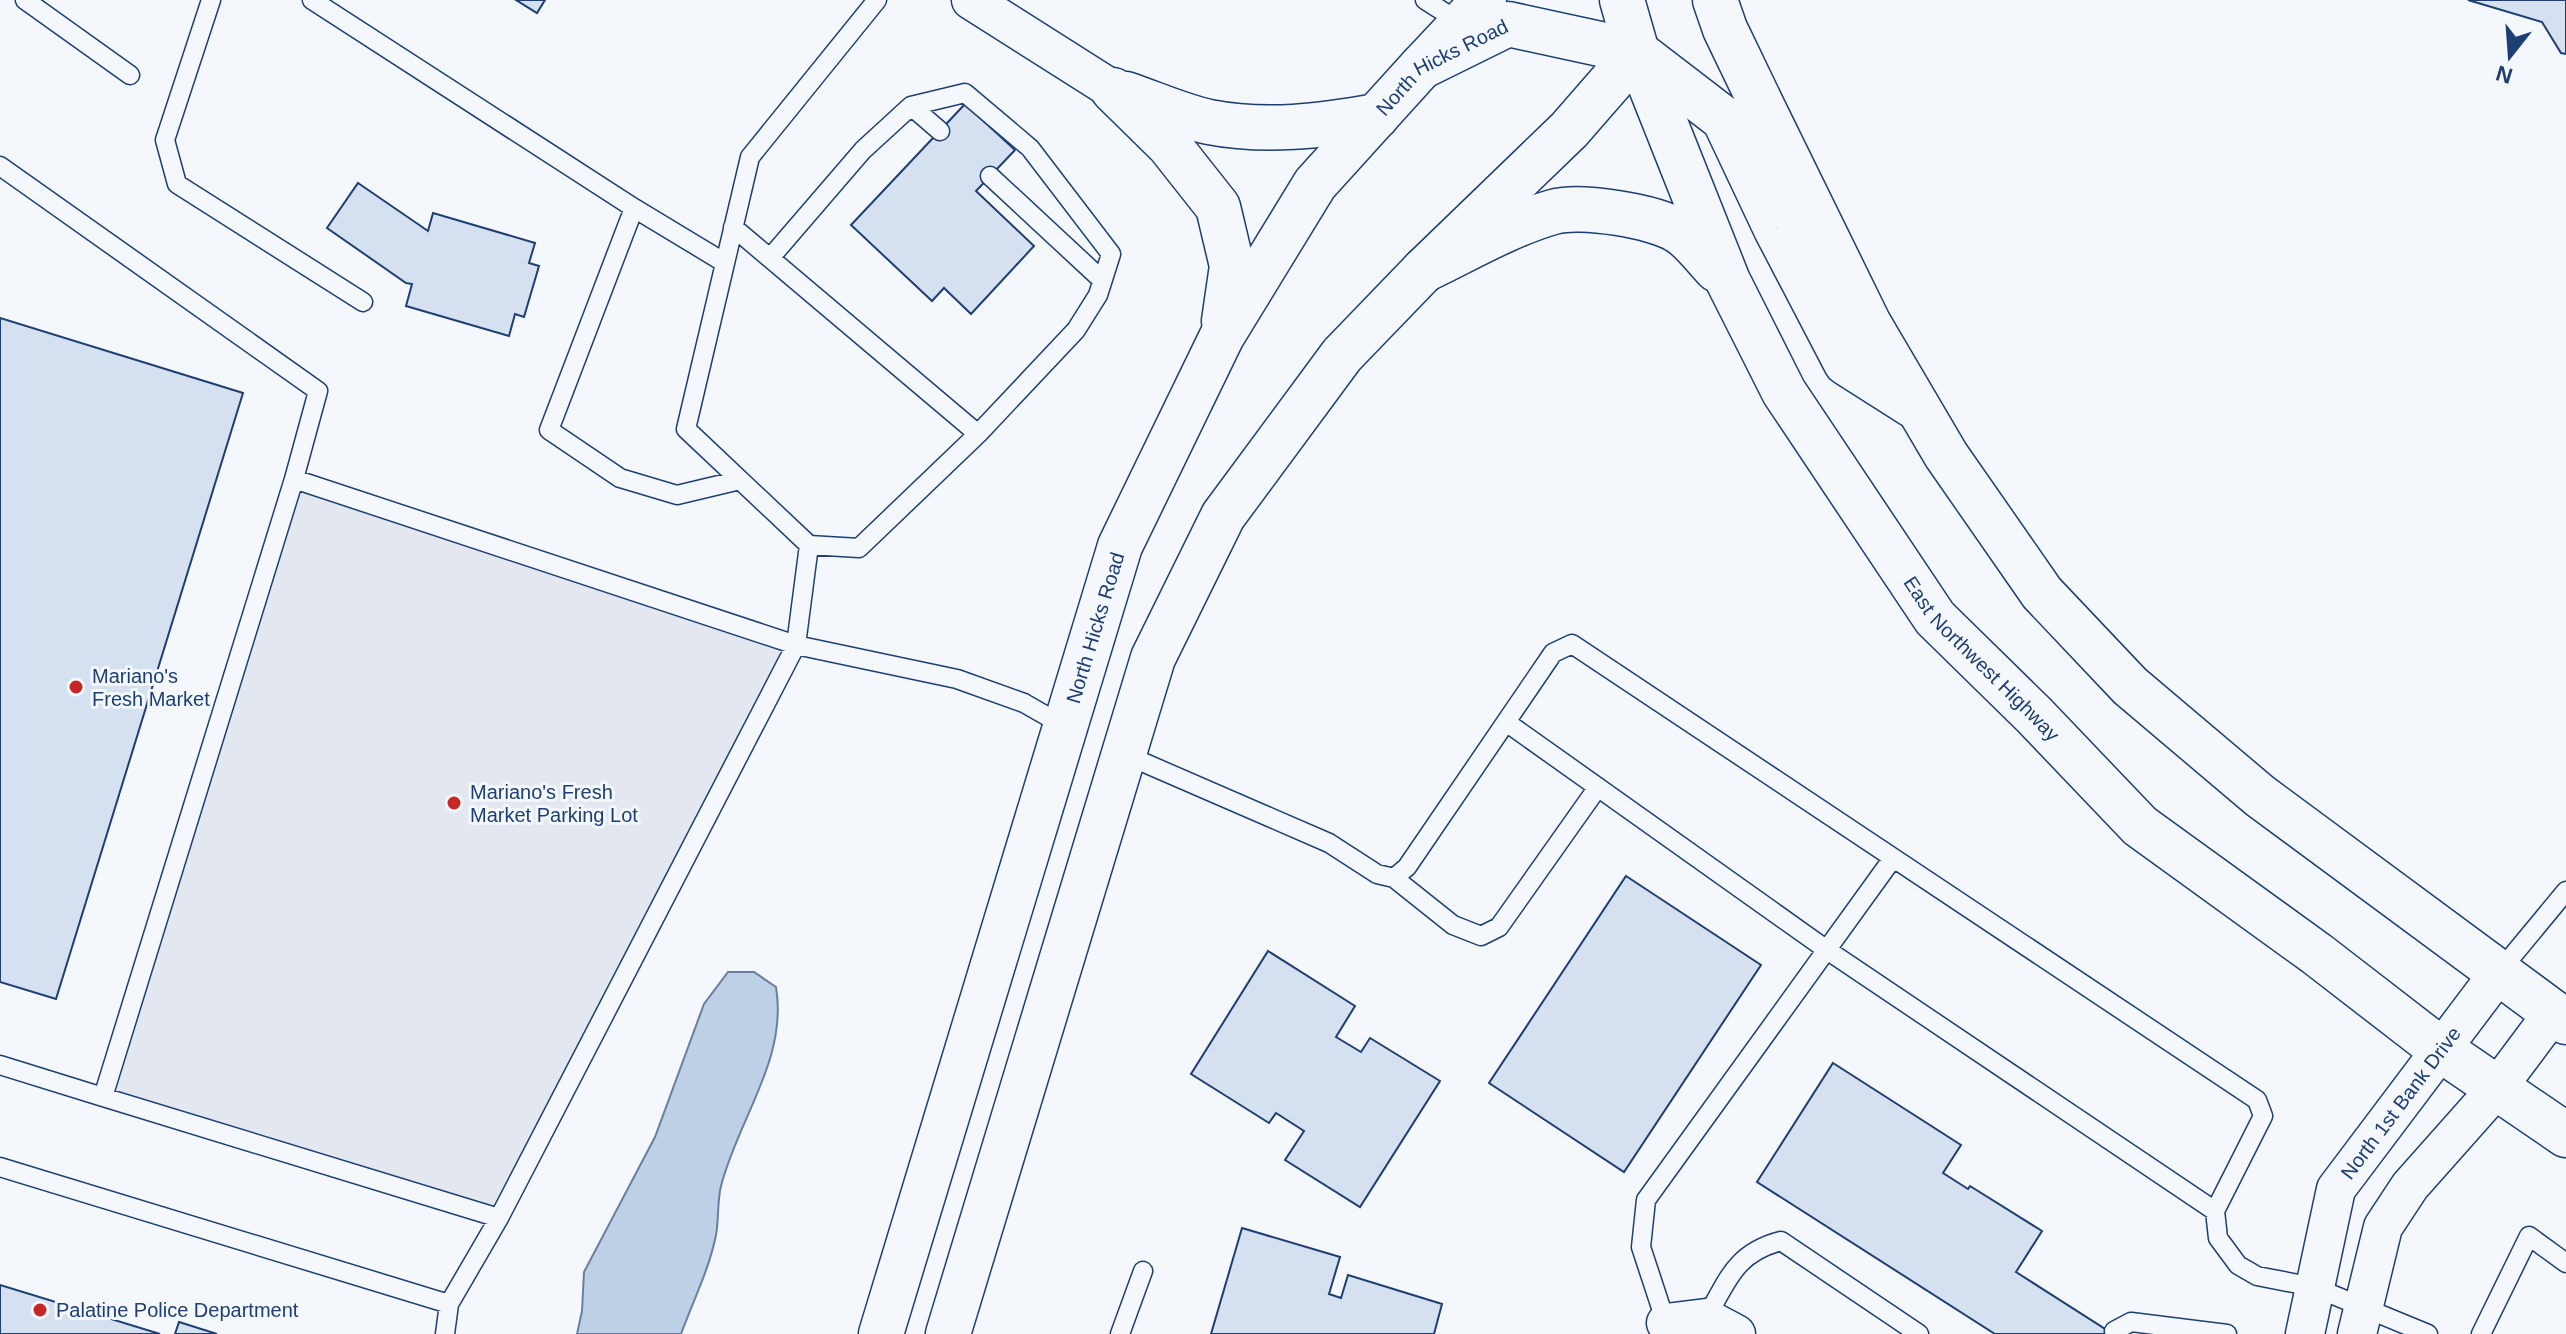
<svg xmlns="http://www.w3.org/2000/svg" width="2566" height="1334" font-family="Helvetica,sans-serif">
	<rect width="100%" height="100%" fill="#f4f7fb"/>
	<!-- parking -->
	<path fill="#e3e8f0" stroke="#687fa3" stroke-width="2" d="M 294,479 L 796,645 L 499,1218 L 103,1097 Z"/>
	<!-- water -->
	<path fill="#bed0e5" stroke="#687fa3" stroke-width="2" d="M 728,972 L 754,972 L 776,987 C 788,1059 738,1119 721,1186 C 717,1202 719,1219 716,1235 C 709,1270 693,1301 681,1334 L 577,1334 L 582,1311 L 584,1272 L 655,1137 L 704,1004 Z"/>
	<!-- building -->
	<path fill="#d5e0f0" stroke="#1d3f73" stroke-width="2" d="M 516,0 L 545,0 L 537,13 Z
		M 2468,0 L 2566,0 L 2566,54 L 2561,53 L 2542,22 Z
		M 965,104 L 1015,150 L 976,191 L 1034,246 L 971,314 L 944,288 L 932,301 L 851,225 Z
		M 358,183 L 428,231 L 433,213 L 535,243 L 529,263 L 539,266 L 524,317 L 515,314 L 509,336 L 406,306 L 412,284 L 406,283 L 327,228 Z
		M 0,318 L 243,393 L 56,999 L 0,982 Z
		M 1626,876 L 1761,965 L 1624,1172 L 1489,1083 Z
		M 1268,951 L 1355,1006 L 1336,1037 L 1361,1052 L 1370,1038 L 1440,1081 L 1360,1207 L 1285,1160 L 1304,1131 L 1276,1113 L 1269,1123 L 1191,1074 Z
		M 1833,1063 L 1961,1145 L 1943,1173 L 1968,1189 L 1970,1186 L 2042,1231 L 2016,1272 L 2113,1334 L 1995,1334 L 1757,1182 Z
		M 1242,1228 L 1340,1257 L 1329,1294 L 1341,1298 L 1348,1275 L 1442,1304 L 1434,1334 L 1211,1334 Z
		M 0,1285 L 160,1334 L 0,1334 Z
		M 179,1322 L 217,1334 L 175,1334 Z"/>
	<g fill="none" stroke-linecap="round" stroke-linejoin="round">
		<defs>
			<path id="service" d="M 25,0 L 130,75
				M 211,0 L 165,140 L 177,184 L 363,302
				M 312,0 L 634,208 L 725,263
				M 1425,0 L 1461,23
				M 911,106 L 940,131
				M 0,166 L 318,391 L 294,479 L 796,645 L 957,679 L 1024,703 L 1064,726
				M 990,176 L 1102,280
				M 634,208 L 549,430 L 620,478 L 677,495 L 740,480
				M 733,227 L 978,434 L 859,548 L 809,545
				M 770,258 L 863,150 L 911,106 L 965,93 L 1030,148 L 1111,254 L 1098,295 L 1076,330 L 978,434
				M 294,479 L 103,1097 L 499,1218
				M 1506,722 L 1827,950 L 2215,1211
				M 1124,754 L 1329,843 L 1377,874 L 1394,878 L 1407,867 L 1553,653 L 1572,644 L 2257,1100 L 2263,1116 L 2215,1211 L 2218,1238 L 2238,1265 L 2257,1276 L 2314,1287 L 2428,1334
				M 1394,878 L 1453,925 L 1481,936 L 1499,927 L 1598,787
				M 2499,972 L 2566,891
				M 0,1065 L 103,1097
				M 0,1167 L 449,1304
				M 1706,1318 C 1728,1280 1735,1253 1781,1241 L 1919,1334
				M 1666,1323 L 1641,1247 L 1646,1200 L 1893,858
				M 2114,1331 L 2131,1322 L 2227,1334
				M 445,1334 L 449,1304 L 499,1218 L 796,645 L 809,545 L 686,429 L 750,157 L 877,0
				M 1120,1334 L 1143,1271
				M 2481,1334 L 2529,1236 L 2566,1263"/>
			<g id="minor">
				<path d="M 971,0 L 1113,90"/>
				<path d="M 1666,1323 L 1706,1318 L 1736,1334"/>
				<path id="s1" d="M 2305,1334 L 2336,1189 L 2498,974"/>
				<path d="M 2357,1334 L 2383,1227 L 2410,1186 L 2497,1088 L 2553,1013"/>
			</g>
			<g id="secondary">
				<path d="M 1113,90 L 1169,145 L 1218,207 L 1232,266 L 1224,321"/>
				<path d="M 1126,94 C 1153,103 1181,116 1209,122 C 1266,133 1321,126 1377,116"/>
				<path id="s2" d="M 881,1334 L 1120,546 L 1222,336 L 1315,184 L 1421,67 L 1508,24 L 1637,52 L 1569,130 L 1424,270 L 1342,355 L 1223,516 L 1153,658 L 948,1334"/>
			</g>
			<g id="primary">
				<path id="s3" d="M 1622,0 L 1637,52 L 1728,281 L 1784,392 L 1935,618 L 2034,715 L 2140,826 L 2317,954 L 2440,1049 L 2566,1135"/>
				<path d="M 1715,0 L 1725,29 L 1763,108 L 1869,324 L 1946,455 L 2042,593 L 2130,686 L 2260,796 L 2566,1022"/>
				<path d="M 1638,53 L 1724,119 L 1776,229 L 1846,363 L 1912,405"/>
				<path d="M 1421,67 L 1484,0"/>
				<path d="M 1424,270 C 1466,250 1508,225 1553,212 C 1579,204 1655,216 1678,231 C 1693,240 1705,258 1717,270"/>
			</g>
		</defs>
		<!-- service casing -->
		<use href="#service" stroke="#1d3f73" stroke-width="21"/>
		<!-- minor casing -->
		<use href="#minor" stroke="#1d3f73" stroke-width="41"/>
		<!-- secondary casing -->
		<use href="#secondary" stroke="#1d3f73" stroke-width="47"/>
		<!-- primary casing -->
		<use href="#primary" stroke="#1d3f73" stroke-width="47"/>
		<!-- service -->
		<use href="#service" stroke="#f4f7fb" stroke-width="18"/>
		<!-- minor -->
		<use href="#minor" stroke="#f4f7fb" stroke-width="38"/>
		<!-- secondary -->
		<use href="#secondary" stroke="#f4f7fb" stroke-width="44"/>
		<!-- primary -->
		<use href="#primary" stroke="#f4f7fb" stroke-width="44"/>
	</g>
	<!-- markers -->
	<g fill="#c62828" stroke="#f4f7fb" stroke-width="3">
		<circle cx="76" cy="687" r="8"/>
		<circle cx="454" cy="803" r="8"/>
		<circle cx="40" cy="1310" r="8"/>
	</g>
	<g text-anchor="middle" stroke-width="6" stroke-linejoin="round" paint-order="stroke">
		<!-- street labels -->
		<g font-size="20" fill="#1d3f73" stroke="#f4f7fb">
			<text dy="7" stroke="none"><textPath href="#s2" startOffset="1410">North Hicks Road</textPath></text>
			<text dy="7" stroke="none"><textPath href="#s2" startOffset="738">North Hicks Road</textPath></text>
			<text dy="7" stroke="none"><textPath href="#s3" startOffset="758">East Northwest Highway</textPath></text>
			<text dy="7" stroke="none"><textPath href="#s1" startOffset="256">North 1st Bank Drive</textPath></text>
		</g>
		<!-- poi labels -->
		<g font-size="20" fill="#1d3f73" stroke="#f4f7fb" text-anchor="start">
			<text x="92" y="683">Mariano's<tspan x="92" dy="23">Fresh Market</tspan></text>
			<text x="470" y="799">Mariano's Fresh<tspan x="470" dy="23">Market Parking Lot</tspan></text>
			<text x="56" y="1317">Palatine Police Department</text>
		</g>
	</g>
	<!-- north arrow -->
	<g transform="translate(2510 56) rotate(197)" stroke="#f4f7fb" stroke-width="6" paint-order="stroke">
	<path d="M0-6L14 30L0 20L-14 30Z" fill="#1d3f73"/>
	<text y="-12" font-size="22" font-weight="bold" text-anchor="middle" fill="#1d3f73">N</text>
	</g>
</svg>
